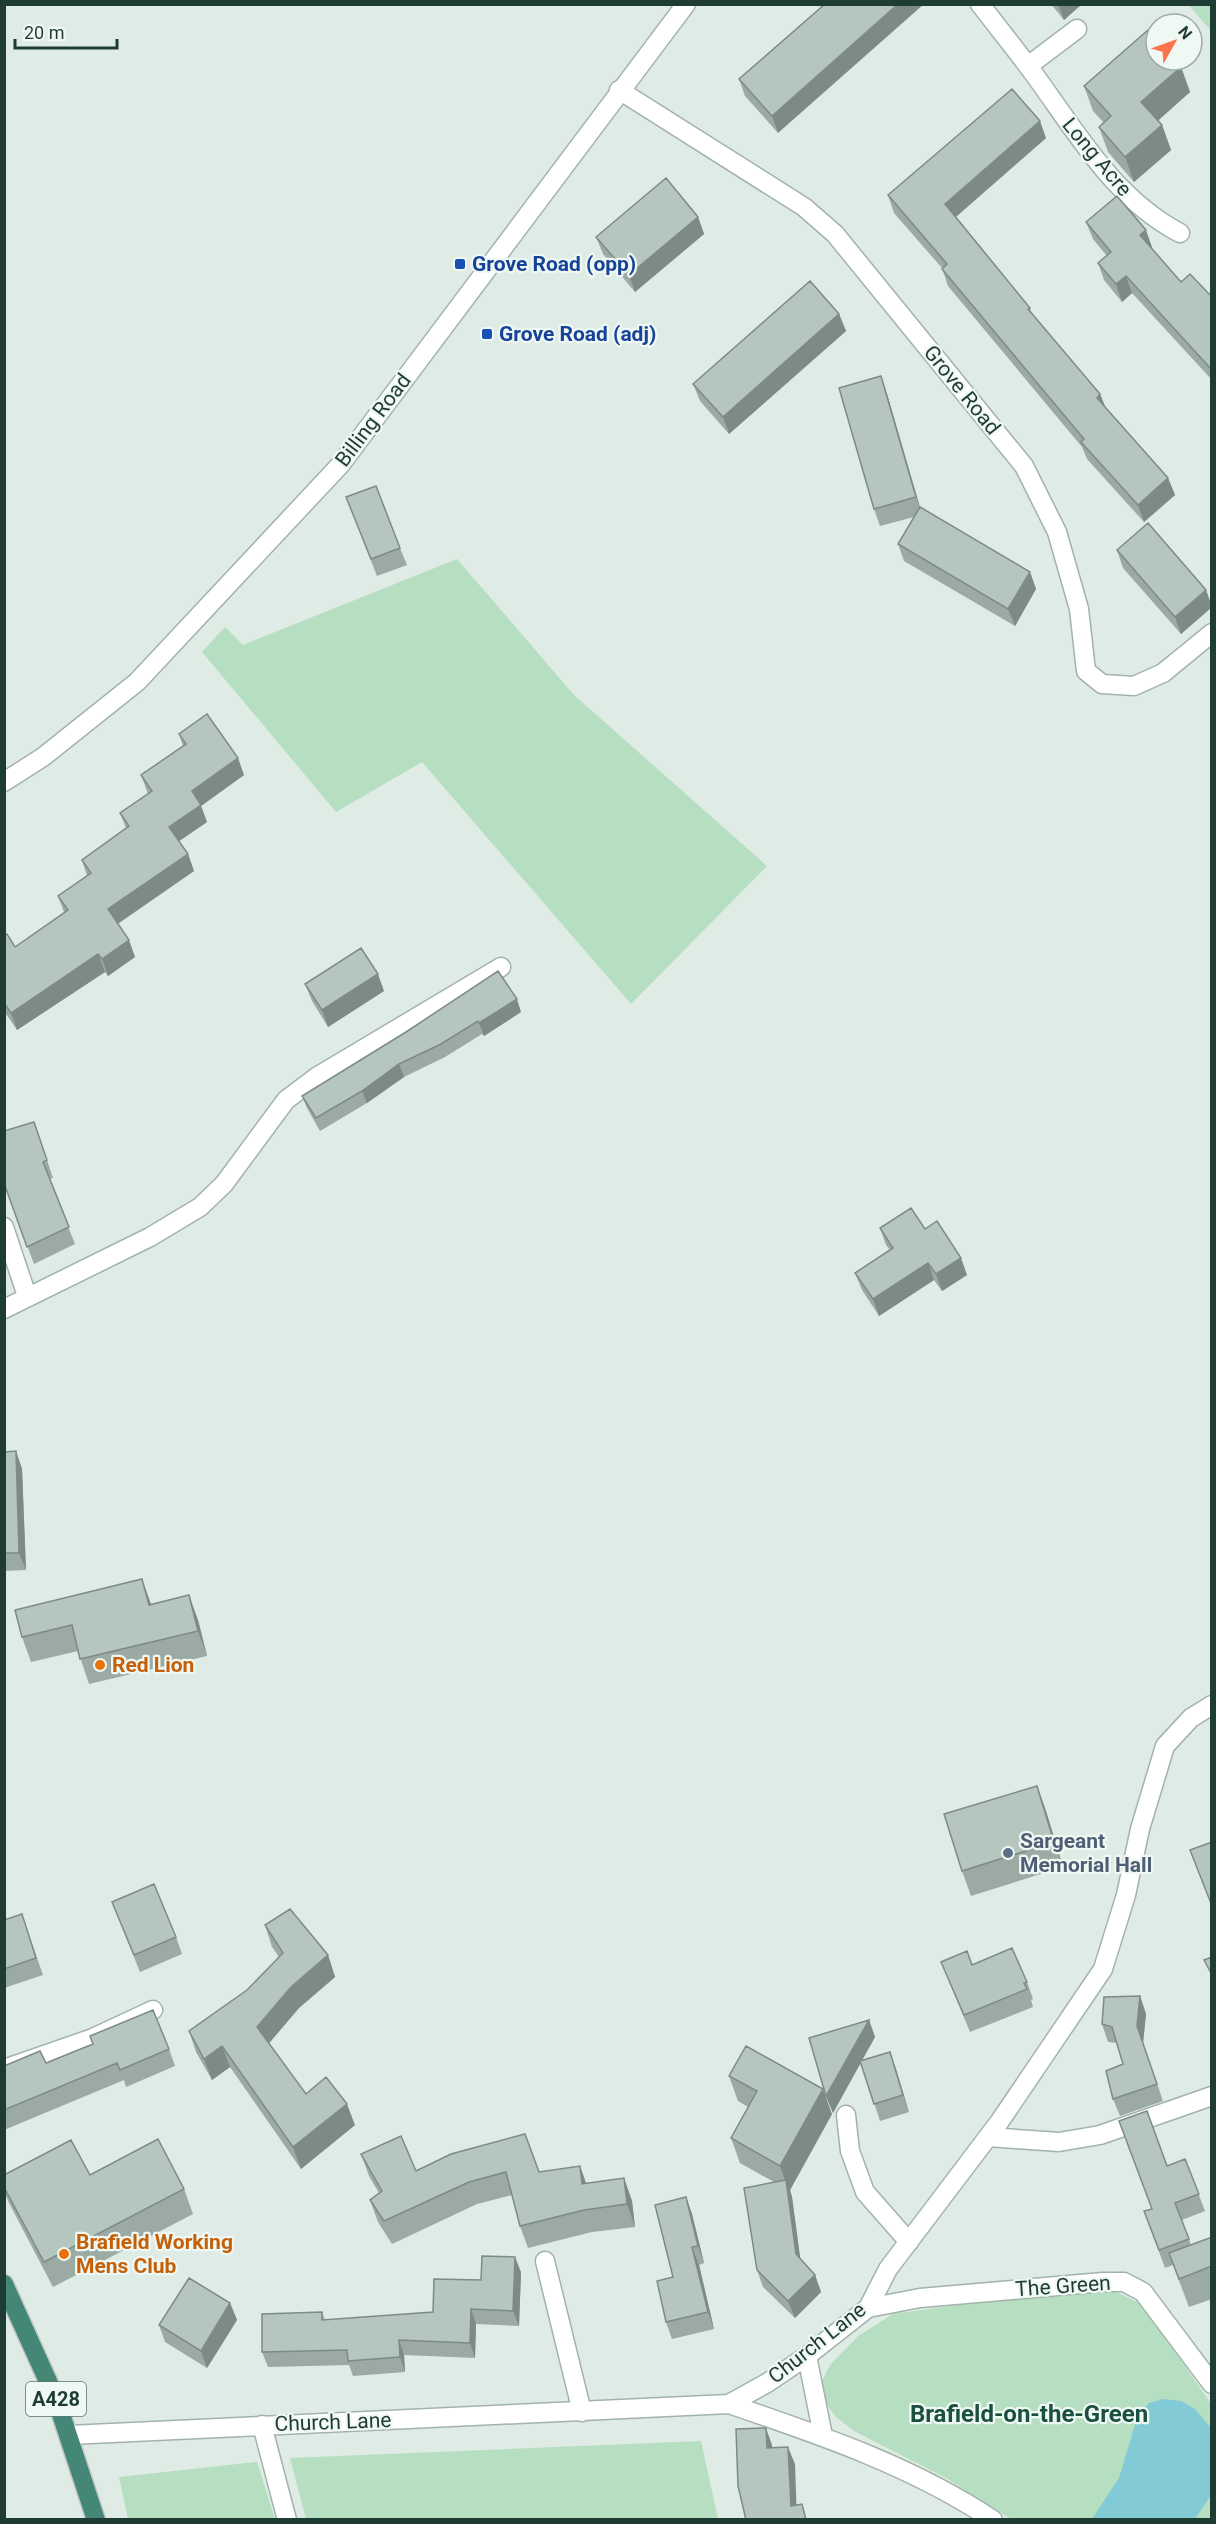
<svg xmlns="http://www.w3.org/2000/svg" width="1216" height="2524" font-family="Roboto,sans-serif">
	<rect width="100%" height="100%" fill="#dfebe5"/>
	<!-- green -->
	<path fill="#b6dec0" d="M 1189,5 L 1211,5 L 1211,31 Z
		M 457,559 L 574,695 L 767,866 L 631,1004 L 422,762 L 336,812 L 202,652 L 225,627 L 243,645 Z
		M 1080,2288 L 1114,2291 L 1143,2305 L 1211,2404 L 1211,2519 L 1011,2519 L 946,2478 L 854,2431 L 836,2417 L 825,2402 L 820,2385 L 830,2365 L 858,2336 L 893,2314 Z
		M 701,2441 L 718,2519 L 306,2519 L 290,2458 Z
		M 257,2462 L 275,2519 L 128,2519 L 119,2477 Z"/>
	<!-- water -->
	<path fill="#82cad5" d="M 1163,2399 L 1181,2401 L 1195,2409 L 1211,2428 L 1211,2495 L 1195,2519 L 1092,2519 L 1119,2478 L 1138,2415 L 1149,2403 Z"/>
	<g fill="none" stroke-linecap="round" stroke-linejoin="round">
		<defs>
			<path id="minor" d="M 980,4 C 996,25 1012,45 1028,66 C 1073,126 1111,197 1180,233
				M 1028,66 L 1077,29
				M 619,90 L 804,207 L 835,234 L 1024,466 L 1057,532 L 1079,609 L 1086,671 L 1102,684 L 1134,686 L 1163,673 L 1212,633
				M 4,1227 L 27,1296
				M 4,1309 L 150,1237 L 200,1207 L 224,1184 L 286,1100 L 318,1076 L 501,967
				M 4,2069 L 93,2038 L 153,2010
				M 846,2115 L 850,2151 L 865,2192 L 909,2242
				M 988,2137 L 1059,2142 L 1100,2135 L 1212,2096
				M 545,2261 L 582,2412
				M 868,2308 L 920,2298 L 1103,2282 L 1124,2282 L 1143,2292 L 1212,2384
				M 807,2356 L 823,2436
				M 729,2404 C 820,2435 912,2466 993,2520
				M 262,2425 L 287,2520
				M 69,2435 L 729,2404 L 767,2383 L 807,2356 L 868,2308 L 888,2269 L 1000,2121 L 1103,1969 L 1126,1895 L 1140,1829 L 1165,1746 L 1191,1718 L 1212,1705"/>
			<path id="tertiary" d="M 4,782 L 43,757 L 137,682 L 341,464 L 686,4"/>
			<path id="trunk" d="M 4,2284 L 56,2399 L 96,2520"/>
		</defs>
		<!-- minor casing -->
		<use href="#minor" stroke="#a2b3ac" stroke-width="21"/>
		<!-- tertiary casing -->
		<use href="#tertiary" stroke="#a2b3ac" stroke-width="21"/>
		<!-- trunk casing -->
		<use href="#trunk" stroke="#c0c8c6" stroke-width="21"/>
		<!-- minor -->
		<use href="#minor" stroke="#fff" stroke-width="18"/>
		<!-- tertiary -->
		<use href="#tertiary" stroke="#fff" stroke-width="18"/>
		<!-- trunk -->
		<use href="#trunk" stroke="#448776" stroke-width="18"/>
	</g>
	<!-- wall -->
	<path fill="#9baaa3" d="M 825,4 L 778,133 L 745,96 L 739,79 Z
		M 1051,4 L 1082,4 L 1064,20 Z
		M 1181,67 L 1190,92 L 1158,120 L 1162,125 L 1171,150 L 1134,182 L 1108,152 L 1099,127 L 1104,123 L 1093,111 L 1084,86 Z
		M 1046,138 L 956,217 L 1030,308 L 1032,315 L 1100,394 L 1105,407 L 1168,478 L 1175,495 L 1144,522 L 1087,459 L 1082,447 L 948,286 L 942,268 L 894,213 L 888,195 Z
		M 698,217 L 704,234 L 635,292 L 603,254 L 596,237 Z
		M 1086,222 L 1152,247 L 1151,248 L 1181,282 L 1212,297 L 1212,380 L 1132,293 L 1122,302 L 1104,280 L 1098,263 L 1107,256 L 1093,239 Z
		M 839,314 L 846,331 L 729,434 L 700,401 L 693,384 Z
		M 881,376 L 887,394 L 920,507 L 1030,572 L 1036,589 L 1015,626 L 904,561 L 898,544 L 914,517 L 880,526 L 874,509 Z
		M 346,497 L 400,548 L 407,565 L 377,576 Z
		M 1117,550 L 1206,590 L 1212,607 L 1181,634 L 1123,568 Z
		M 179,734 L 244,775 L 201,806 L 207,822 L 179,841 L 188,854 L 194,871 L 118,924 L 135,957 L 108,976 L 105,972 L 17,1030 L 4,1011 L 4,936 L 15,947 L 64,912 L 58,896 L 87,876 L 82,860 L 126,828 L 120,813 L 148,794 L 141,775 L 183,746 Z
		M 305,984 L 384,991 L 328,1027 L 312,1001 Z
		M 521,1012 L 484,1036 L 482,1034 L 445,1057 L 404,1077 L 367,1103 L 320,1131 L 307,1108 L 302,1096 L 406,1032 Z
		M 40,1139 L 53,1178 L 49,1179 L 75,1244 L 34,1264 L 4,1183 Z
		M 880,1228 L 925,1229 L 967,1275 L 942,1291 L 934,1280 L 879,1316 L 862,1290 L 855,1273 L 890,1250 L 886,1245 Z
		M 16,1451 L 22,1469 L 26,1570 L 4,1571 L 4,1452 Z
		M 151,1604 L 198,1620 L 207,1656 L 89,1684 L 78,1651 L 31,1662 L 22,1637 Z
		M 1037,1786 L 1046,1811 L 1063,1867 L 971,1896 L 962,1871 Z
		M 112,1902 L 176,1937 L 182,1954 L 140,1972 Z
		M 4,1920 L 28,1932 L 43,1975 L 4,1988 Z
		M 265,1925 L 328,1955 L 335,1977 L 299,2008 L 269,2043 L 306,2094 L 355,2125 L 301,2169 L 230,2067 L 212,2080 L 196,2052 L 189,2031 L 247,1990 L 279,1957 L 272,1947 Z
		M 941,1962 L 1027,1982 L 1033,1999 L 1031,2000 L 1033,2007 L 970,2032 Z
		M 1140,1996 L 1146,2014 L 1143,2043 L 1163,2101 L 1120,2116 L 1113,2099 L 1123,2064 L 1117,2043 L 1108,2042 L 1102,2024 Z
		M 869,2020 L 875,2037 L 862,2060 L 890,2052 L 909,2112 L 880,2121 L 861,2062 L 833,2113 L 826,2096 Z
		M 169,2049 L 175,2066 L 126,2087 L 124,2080 L 4,2130 L 4,2066 L 46,2063 Z
		M 729,2076 L 832,2114 L 790,2190 L 792,2197 L 800,2259 L 815,2275 L 821,2292 L 795,2318 L 763,2287 L 757,2270 L 774,2182 L 740,2163 L 731,2138 L 748,2107 L 738,2101 Z
		M 361,2154 L 416,2171 L 539,2172 L 580,2166 L 586,2183 L 624,2178 L 632,2201 L 635,2227 L 592,2232 L 528,2248 L 520,2226 L 512,2195 L 477,2204 L 392,2244 L 378,2222 L 370,2200 L 379,2193 L 369,2176 Z
		M 1185,2159 L 1205,2211 L 1182,2220 L 1191,2245 L 1212,2237 L 1212,2299 L 1189,2307 L 1173,2265 L 1165,2268 L 1144,2211 L 1152,2209 L 1167,2166 Z
		M 4,2175 L 184,2189 L 193,2214 L 53,2287 L 9,2203 L 4,2191 Z
		M 686,2197 L 692,2214 L 704,2263 L 699,2265 L 714,2329 L 672,2339 L 666,2322 Z
		M 521,2272 L 519,2326 L 476,2324 L 475,2358 L 404,2355 L 405,2372 L 353,2376 L 349,2365 L 268,2367 L 262,2352 L 322,2312 L 325,2320 L 433,2312 L 481,2280 Z
		M 230,2303 L 237,2320 L 207,2368 L 165,2342 L 159,2325 Z"/>
	<!-- shaded-wall -->
	<path fill="#7e8b85" d="M 898,4 L 924,4 L 778,133 L 772,116 Z
		M 1058,4 L 1082,4 L 1064,20 Z
		M 1181,67 L 1190,92 L 1151,127 L 1141,102 Z
		M 1040,121 L 1046,138 L 951,221 L 945,204 Z
		M 1162,125 L 1171,150 L 1134,182 L 1125,157 Z
		M 698,217 L 704,234 L 635,292 L 629,275 Z
		M 1146,230 L 1152,247 L 1146,252 L 1140,235 Z
		M 1126,276 L 1132,293 L 1122,302 L 1116,284 Z
		M 839,314 L 846,331 L 729,434 L 723,417 Z
		M 881,376 L 887,394 L 922,515 L 916,497 Z
		M 1100,394 L 1107,411 L 1097,398 Z
		M 1168,478 L 1175,495 L 1144,522 L 1138,505 Z
		M 1030,572 L 1036,589 L 1015,626 L 1008,609 Z
		M 1206,590 L 1212,607 L 1181,634 L 1175,617 Z
		M 238,758 L 244,775 L 201,806 L 207,822 L 175,844 L 169,827 L 192,791 Z
		M 188,854 L 194,871 L 114,926 L 108,909 Z
		M 129,940 L 135,957 L 108,976 L 102,959 Z
		M 98,954 L 105,972 L 17,1030 L 11,1013 Z
		M 378,974 L 384,991 L 328,1027 L 322,1010 Z
		M 517,999 L 521,1012 L 484,1036 L 479,1023 Z
		M 399,1064 L 404,1077 L 367,1103 L 362,1091 Z
		M 961,1258 L 967,1275 L 942,1291 L 936,1274 Z
		M 928,1263 L 934,1280 L 879,1316 L 873,1299 Z
		M 16,1451 L 22,1469 L 26,1570 L 19,1553 Z
		M 142,1579 L 151,1604 L 149,1605 Z
		M 189,1595 L 198,1620 L 207,1656 L 198,1631 Z
		M 1037,1786 L 1046,1811 L 1063,1867 L 1054,1842 Z
		M 328,1955 L 335,1977 L 299,2008 L 265,2048 L 257,2027 L 291,1987 Z
		M 1140,1996 L 1146,2014 L 1143,2043 L 1163,2101 L 1137,2026 Z
		M 869,2020 L 875,2037 L 833,2113 L 826,2096 Z
		M 222,2046 L 230,2067 L 212,2080 L 204,2059 Z
		M 890,2052 L 896,2069 L 909,2112 L 903,2095 Z
		M 823,2089 L 832,2114 L 790,2190 L 792,2197 L 802,2271 L 796,2254 L 786,2183 L 780,2166 Z
		M 347,2104 L 355,2125 L 301,2169 L 293,2147 Z
		M 580,2166 L 588,2189 L 582,2184 Z
		M 624,2178 L 632,2201 L 635,2227 L 627,2204 Z
		M 686,2197 L 692,2214 L 704,2263 L 698,2246 Z
		M 692,2247 L 699,2265 L 714,2329 L 708,2312 Z
		M 515,2257 L 521,2272 L 519,2326 L 513,2311 Z
		M 815,2275 L 821,2292 L 795,2318 L 788,2301 Z
		M 230,2303 L 237,2320 L 207,2368 L 201,2351 Z
		M 471,2309 L 476,2324 L 475,2358 L 470,2343 Z
		M 399,2340 L 404,2355 L 405,2372 L 400,2357 Z
		M 766,2428 L 772,2445 L 773,2465 L 767,2448 Z
		M 788,2447 L 795,2464 L 797,2520 L 791,2506 Z"/>
	<!-- building -->
	<path fill="#b4c6be" stroke="#7e8b85" stroke-width="1.5" d="M 825,4 L 898,4 L 772,116 L 739,79 Z
		M 1148,30 L 1156,39 L 1156,60 L 1174,60 L 1181,67 L 1141,102 L 1162,125 L 1125,157 L 1099,127 L 1111,116 L 1084,86 Z
		M 1012,89 L 1040,121 L 945,204 L 1030,308 L 1028,309 L 1100,394 L 1097,398 L 1168,478 L 1138,505 L 1081,442 L 1084,439 L 942,269 L 947,264 L 888,195 Z
		M 666,178 L 698,217 L 629,275 L 596,237 Z
		M 1117,196 L 1146,230 L 1140,235 L 1181,282 L 1190,274 L 1212,297 L 1212,370 L 1126,276 L 1116,284 L 1098,263 L 1111,252 L 1086,222 Z
		M 810,281 L 839,314 L 723,417 L 693,384 Z
		M 881,376 L 916,497 L 874,509 L 839,388 Z
		M 376,486 L 400,548 L 371,559 L 346,497 Z
		M 920,507 L 1030,572 L 1008,609 L 898,544 Z
		M 1148,523 L 1206,590 L 1175,617 L 1117,550 Z
		M 207,714 L 238,758 L 192,791 L 201,805 L 169,827 L 188,854 L 108,909 L 129,940 L 102,959 L 98,954 L 11,1013 L 4,1003 L 4,936 L 7,934 L 15,947 L 68,910 L 58,896 L 91,873 L 82,860 L 129,826 L 120,813 L 152,791 L 141,775 L 186,744 L 179,734 Z
		M 361,948 L 378,974 L 322,1010 L 305,984 Z
		M 498,971 L 517,999 L 479,1023 L 478,1021 L 441,1044 L 399,1064 L 362,1091 L 316,1118 L 302,1096 L 406,1032 Z
		M 34,1122 L 47,1160 L 43,1162 L 69,1227 L 27,1247 L 4,1183 L 4,1131 Z
		M 911,1208 L 925,1229 L 937,1221 L 961,1258 L 936,1274 L 928,1263 L 873,1299 L 855,1273 L 893,1248 L 880,1228 Z
		M 16,1451 L 19,1553 L 4,1553 L 4,1452 Z
		M 142,1579 L 149,1605 L 189,1595 L 198,1631 L 80,1659 L 72,1625 L 22,1637 L 15,1610 Z
		M 1037,1786 L 1054,1842 L 962,1871 L 944,1814 Z
		M 1212,1842 L 1212,1906 L 1190,1850 Z
		M 154,1884 L 176,1937 L 134,1955 L 112,1902 Z
		M 290,1909 L 328,1955 L 291,1987 L 257,2027 L 306,2094 L 326,2077 L 347,2104 L 293,2147 L 222,2046 L 204,2059 L 189,2031 L 247,1990 L 283,1953 L 265,1925 Z
		M 22,1914 L 36,1958 L 4,1969 L 4,1920 Z
		M 1012,1948 L 1027,1982 L 1024,1983 L 1027,1989 L 964,2015 L 941,1962 L 967,1951 L 972,1965 Z
		M 1212,1957 L 1212,1975 L 1204,1960 Z
		M 1140,1996 L 1137,2026 L 1157,2084 L 1113,2099 L 1106,2071 L 1123,2064 L 1112,2027 L 1102,2024 L 1104,1997 Z
		M 153,2010 L 169,2049 L 120,2070 L 117,2063 L 4,2110 L 4,2066 L 40,2051 L 46,2063 L 93,2044 L 90,2036 Z
		M 869,2020 L 826,2096 L 809,2038 Z
		M 746,2046 L 823,2089 L 780,2166 L 731,2138 L 757,2091 L 729,2076 Z
		M 890,2052 L 903,2095 L 874,2104 L 860,2061 Z
		M 1147,2111 L 1167,2166 L 1185,2159 L 1199,2194 L 1175,2203 L 1189,2239 L 1159,2250 L 1144,2211 L 1152,2209 L 1119,2121 Z
		M 525,2134 L 539,2172 L 580,2166 L 582,2184 L 624,2178 L 627,2204 L 584,2210 L 520,2226 L 506,2172 L 469,2182 L 384,2221 L 370,2200 L 382,2191 L 361,2154 L 401,2136 L 416,2171 L 451,2154 Z
		M 158,2139 L 184,2189 L 44,2262 L 4,2187 L 4,2175 L 71,2140 L 90,2175 Z
		M 786,2180 L 796,2254 L 815,2275 L 788,2301 L 757,2270 L 744,2188 Z
		M 686,2197 L 698,2246 L 692,2247 L 708,2312 L 666,2322 L 657,2281 L 673,2277 L 655,2205 Z
		M 1212,2237 L 1212,2266 L 1179,2279 L 1169,2253 Z
		M 482,2256 L 515,2257 L 513,2311 L 471,2309 L 470,2343 L 399,2340 L 400,2357 L 348,2361 L 347,2350 L 262,2352 L 262,2314 L 322,2312 L 322,2320 L 433,2312 L 434,2279 L 481,2280 Z
		M 189,2278 L 230,2303 L 201,2351 L 159,2325 Z
		M 766,2428 L 767,2448 L 788,2447 L 791,2506 L 802,2504 L 806,2520 L 746,2520 L 738,2486 L 736,2429 Z"/>
	<!-- markers -->
	<g fill="#1a4fb4" stroke="#eff8f3" stroke-width="2">
		<rect x="454" y="258" width="12" height="12" rx="3"/>
		<rect x="481" y="328" width="12" height="12" rx="3"/>
	</g>
	<g fill="#e8710a" stroke="#eff8f3" stroke-width="2">
		<circle cx="100" cy="1665" r="6"/>
		<circle cx="64" cy="2254" r="6"/>
	</g>
	<circle fill="#5c6f8a" stroke="#eff8f3" stroke-width="2" cx="1008" cy="1853" r="6"/>
	<g text-anchor="middle" stroke-width="4.5" stroke-linejoin="round" paint-order="stroke">
		<!-- shield labels -->
		<rect fill="#eff8f3" stroke="#5d746d" stroke-width="1.5" x="26" y="2382" width="60" height="34" rx="4.5"/>
		<g font-size="20" font-weight="bold" fill="#1f3c34">
			<text x="56" y="2406">A428</text>
		</g>
		<!-- street labels -->
		<g font-size="21" fill="#1f3c34" stroke="#eff8f3">
			<text transform="translate(1097 157) rotate(50)" y="7">Long Acre</text>
			<text transform="translate(962 390) rotate(51)" y="7">Grove Road</text>
			<text transform="translate(373 420) rotate(-53)" y="7">Billing Road</text>
			<text transform="translate(1063 2286) rotate(-4)" y="7">The Green</text>
			<text transform="translate(817 2343) rotate(-38)" y="7">Church Lane</text>
			<text transform="translate(333 2422) rotate(-2)" y="7">Church Lane</text>
		</g>
		<!-- transit labels -->
		<g font-size="21" font-weight="bold" fill="#164399" stroke="#eff8f3" text-anchor="start">
			<text x="472" y="271">Grove Road (opp)</text>
			<text x="499" y="341">Grove Road (adj)</text>
		</g>
		<!-- food labels -->
		<g font-size="21" font-weight="bold" fill="#c56008" stroke="#eff8f3" text-anchor="start">
			<text x="112" y="1672">Red Lion</text>
			<text x="76" y="2249">Brafield Working<tspan x="76" dy="24">Mens Club</tspan></text>
		</g>
		<!-- service labels -->
		<g font-size="21" font-weight="bold" fill="#4e5e75" stroke="#eff8f3" text-anchor="start">
			<text x="1020" y="1848">Sargeant<tspan x="1020" dy="24">Memorial Hall</tspan></text>
		</g>
		<!-- quarter labels -->
		<g font-size="24" font-weight="bold" fill="#195041" stroke="#eff8f3">
			<text x="1029" y="2422">Brafield-on-the-Green</text>
		</g>
	</g>
	<!-- border -->
	<rect width="1216" height="2524" fill="none" stroke="#1f3c34" stroke-width="12"/>
	<!-- north arrow -->
	<g transform="translate(1174 42) rotate(50)"><circle r="28" fill="#eff8f3" stroke="#9cada7" stroke-width="1.5"/>
	<path d="M0-4.5L10 22L0 15L-10 22Z" fill="#fc734c"/>
	<text y="-9" font-size="16" font-weight="bold" text-anchor="middle" fill="#1f3c34">N</text>
	</g>
	<!-- scale -->
	<path d="M15 39v9h102v-9" fill="none" stroke="#1f3c34" stroke-width="3"/>
	<text x="24" y="39" font-size="18" fill="#1f3c34" stroke="#eff8f3" stroke-width="4.5" paint-order="stroke">20 m</text>
</svg>
